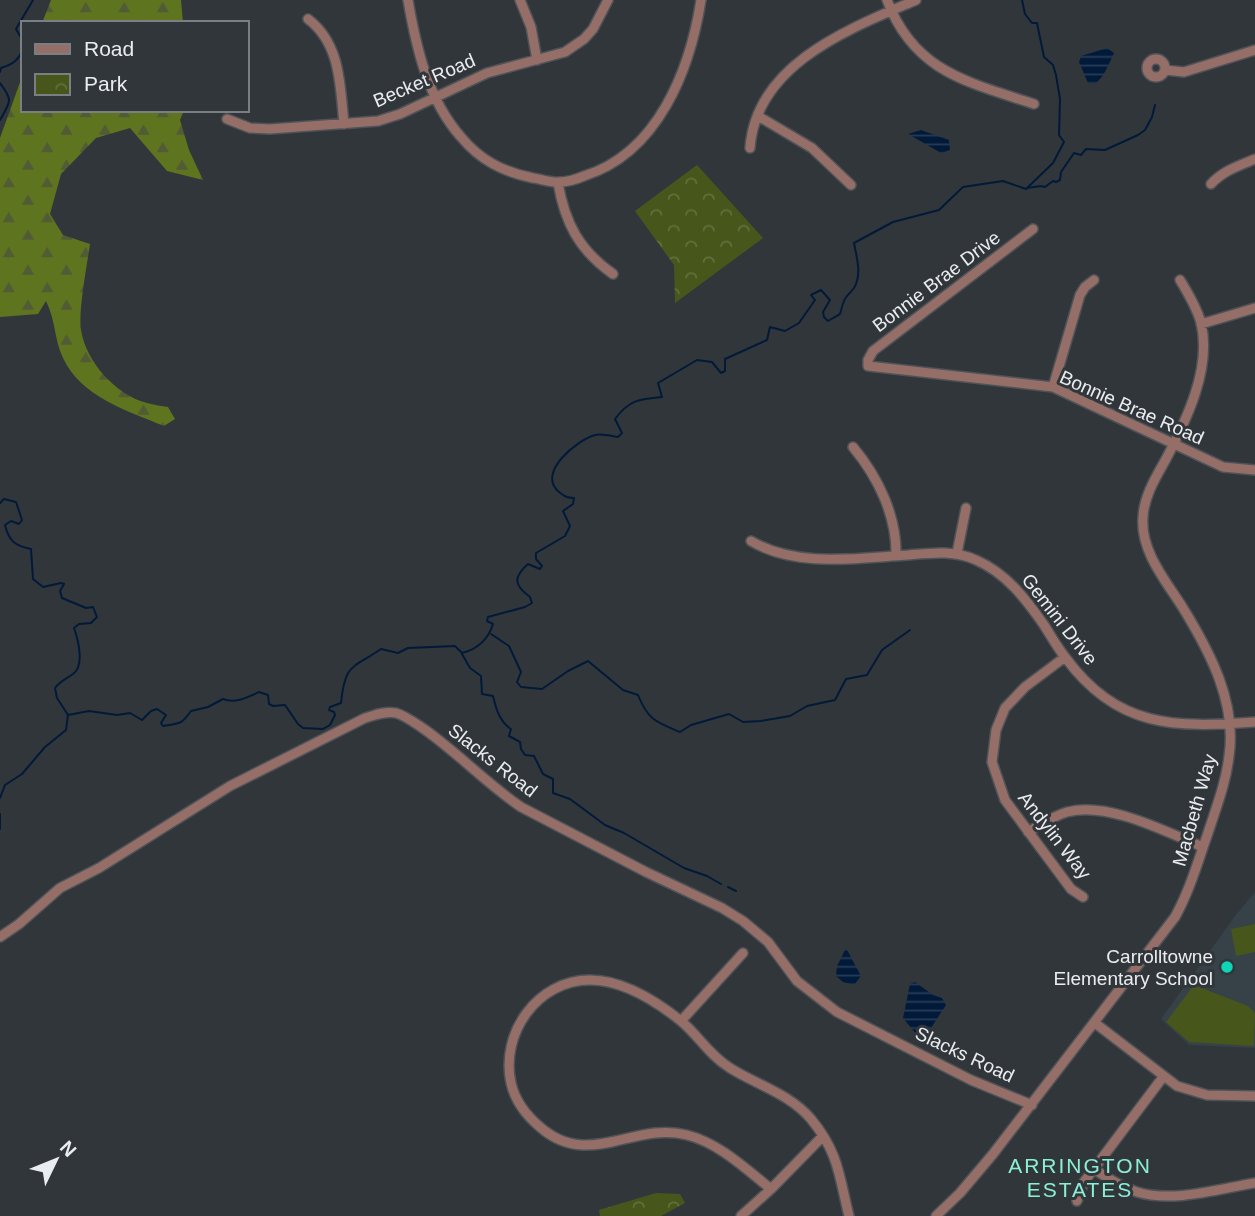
<svg xmlns="http://www.w3.org/2000/svg" width="1255" height="1216" font-family="Helvetica,sans-serif">
	<defs>
		<pattern id="forest-firs" width="22" height="20" patternUnits="userSpaceOnUse" patternTransform="scale(1.75)"><rect width="22" height="20" fill="#5f741e"/><path d="M5 1l3.5 6h-7zM16 11l3.5 6h-7z" fill="#515b35"/></pattern>
		<pattern id="park-crowns" width="20" height="18" patternUnits="userSpaceOnUse" patternTransform="scale(1.75)"><rect width="20" height="18" fill="#47571b"/><path d="M2 6a3 3 0 1 1 6 0M12 15a3 3 0 1 1 6 0" fill="none" stroke="#626f3c"/></pattern>
		<pattern id="water-rules" width="6" height="5" patternUnits="userSpaceOnUse" patternTransform="scale(1.75)"><rect width="6" height="5" fill="#021a39"/><path d="M0 2.5h6" fill="none" stroke="#273c56"/></pattern>
	</defs>
	<rect width="100%" height="100%" fill="#31363a"/>
	<!-- built -->
	<path fill="#364148" d="M 1255,892 L 1255,1048 L 1189,1045 L 1161,1019 L 1235,916 Z"/>
	<!-- forest -->
	<path fill="url(#forest-firs)" d="M 51,0 L 181,0 L 183,23 L 42,23 Z
		M 23,74 L 23,110 L 184,110 L 180,120 L 189,150 L 203,180 L 167,171 L 130,128 L 96,138 L 61,174 L 50,214 L 63,235 L 90,244 C 87,265 78,312 81,330 C 86,362 116,395 147,403 C 154,405 162,406 168,407 L 175,419 L 164,426 C 128,411 81,397 63,358 C 54,339 56,321 46,301 L 38,314 L 0,317 L 0,138 Z"/>
	<!-- park -->
	<path fill="url(#park-crowns)" d="M 697,165 L 763,238 L 675,303 L 674,265 L 635,211 Z
		M 656,1193 L 680,1194 L 685,1203 L 661,1216 L 600,1216 L 599,1210 Z"/>
	<!-- pitch -->
	<path fill="#47571b" d="M 1255,924 L 1255,952 L 1236,956 L 1231,929 Z
		M 1194,985 L 1248,1006 L 1255,1013 L 1254,1046 L 1189,1042 L 1166,1022 Z"/>
	<!-- water -->
	<path fill="url(#water-rules)" d="M 1107,48 L 1114,53 C 1109,64 1104,77 1095,84 L 1088,83 L 1079,62 L 1081,56 Z
		M 921,130 L 949,140 L 950,150 L 941,153 L 908,134 Z
		M 846,948 L 861,976 L 854,985 L 843,982 L 836,976 L 837,966 Z
		M 915,982 L 933,995 L 942,998 L 946,1005 L 929,1031 L 916,1034 L 903,1018 L 910,984 Z"/>
	<g fill="none" stroke-linecap="round" stroke-linejoin="round">
		<!-- stream -->
		<path stroke="#021a39" stroke-width="2" d="M 23,41 L 16,29 L 33,0
			M 0,72 L 1,68 C 13,64 18,61 23,49
			M 0,83 C 13,100 11,101 0,120
			M 1027,188 L 1041,186 L 1045,187 L 1053,181 L 1056,182 L 1060,180 L 1061,172 L 1074,153 L 1081,155 L 1086,149 L 1105,150 L 1138,135 L 1145,130 L 1152,117 L 1155,105
			M 0,503 L 4,499 L 16,502 L 22,520 L 19,524 L 11,521 L 5,525 C 9,541 15,546 31,549 L 33,579 L 43,587 L 61,583 L 64,584 L 60,591 L 62,598 L 86,608 L 93,607 L 97,617 L 91,623 L 79,624 L 74,628 C 78,639 85,666 73,674 C 66,679 61,680 55,688 L 57,698 L 68,715 L 66,730 L 45,747 L 22,774 L 5,785 L 0,798
			M 491,634 L 509,646 L 521,672 L 517,682 L 521,687 L 542,689 L 568,671 L 588,661 L 623,690 L 638,695 C 648,720 656,722 680,732 L 691,725 L 729,714 L 743,722 L 761,721 L 790,716 L 807,706 L 835,700 L 846,679 L 867,675 L 882,650 L 910,630
			M 462,654 L 470,668 L 481,676 L 482,694 L 493,696 C 496,709 500,722 511,729 L 509,736 L 520,742 L 521,749 L 525,755 L 534,756 L 543,774 L 553,779 L 553,793 L 570,799 L 605,825 L 624,833 L 684,868 L 707,876 L 721,884
			M 68,715 L 89,711 L 117,715 L 130,713 L 142,720 L 151,711 L 157,709 L 166,715 L 161,723 L 163,726 C 180,723 181,725 191,711 L 208,707 L 223,699 C 235,704 248,697 259,692 L 268,695 L 269,704 L 273,706 L 285,705 L 298,724 L 303,728 L 323,729 L 330,725 L 335,715 L 334,712 L 329,710 L 330,707 L 341,703 C 345,663 352,669 381,649 L 398,653 L 408,648 L 455,646 L 462,653 C 478,649 488,640 493,624 L 487,621 L 488,617 L 525,607 L 532,603 L 530,597 C 515,586 512,578 528,564 L 540,569 L 542,566 L 536,559 L 536,553 L 565,536 L 570,526 L 563,511 L 573,504 L 574,498 C 567,498 564,496 559,492 C 536,473 577,440 595,435 C 601,433 611,436 618,437 L 622,433 L 615,419 C 629,400 639,399 662,397 L 658,383 L 697,360 L 712,362 L 721,373 L 725,371 L 725,359 L 767,340 L 770,327 L 785,331 L 799,323 L 815,300 L 811,295 L 821,290 L 830,300 L 823,312 L 824,317 L 828,321 C 846,310 837,319 844,301 C 845,297 851,292 854,288 C 862,274 857,259 854,243 L 893,222 L 939,210 L 963,187 L 1003,181 L 1026,189 L 1053,163 L 1064,142 L 1059,135 L 1060,99 L 1056,75 L 1053,65 L 1044,57 L 1037,23 L 1032,23 L 1025,14 L 1022,0
			M 0,814 L 0,829
			M 728,887 L 736,891"/>
		<defs>
			<path id="minor" d="M 408,0 C 416,47 428,100 461,137 C 480,160 503,172 533,178 C 541,179 551,183 559,182 C 567,182 577,179 584,176 C 658,153 690,70 701,0
				M 520,0 L 531,27 L 537,60
				M 887,0 C 914,72 968,82 1034,104
				M 308,19 C 341,44 340,86 344,124
				M1147 68a9 9 0 1 1 18 0a9 9 0 1 1-18 0Z
				M 1165,70 L 1184,72 L 1255,50
				M 758,116 L 812,148 L 851,185
				M 227,119 L 250,128 L 270,129 L 378,121 L 400,114 L 487,73 L 565,52 L 584,39 L 593,29 L 608,0
				M 750,148 C 756,64 849,29 916,0
				M 558,183 C 565,223 579,250 613,274
				M 1211,184 C 1223,171 1238,166 1255,159
				M 1033,229 L 873,351 L 868,360 L 868,366 L 1053,387 L 1223,467 L 1255,470
				M 1201,324 L 1255,308
				M 1053,387 L 1080,295 L 1085,287 L 1094,280
				M 853,447 C 878,477 897,516 896,556
				M 751,541 C 796,568 857,558 908,555 C 931,553 954,550 976,560 C 1006,573 1026,599 1044,625 C 1051,636 1057,647 1065,657 C 1117,728 1174,728 1255,722
				M 957,553 L 966,508
				M 1065,657 L 1025,687 L 1005,708 L 996,730 L 992,762 L 1005,800 L 1071,889 L 1083,897
				M 1028,832 C 1041,825 1053,816 1067,812 C 1108,801 1166,832 1203,847
				M 0,937 L 19,924 L 60,888 L 99,868 L 230,786 L 365,718 C 375,715 385,711 396,713 C 406,716 415,723 424,729 C 458,753 487,784 521,807 L 646,872 L 722,908 L 743,921 L 768,942 L 797,981 L 837,1012 L 971,1080 L 1032,1105
				M 681,1021 L 743,953
				M 1095,1023 L 1177,1086 L 1207,1095 L 1255,1096
				M 1094,1169 C 1107,1178 1121,1187 1137,1192 C 1173,1203 1218,1189 1255,1183
				M 771,1189 C 746,1169 719,1143 687,1135 C 634,1121 589,1170 540,1127 C 527,1116 515,1101 511,1083 C 500,1034 537,980 590,980 C 622,980 656,1001 681,1021 C 699,1036 708,1054 730,1068 C 757,1085 790,1094 811,1119 C 839,1153 839,1176 849,1216
				M 1077,1201 L 1084,1182 L 1163,1077
				M 741,1216 L 771,1189 L 823,1136
				M 936,1216 L 960,1193 L 993,1154 L 1175,917 C 1190,890 1198,861 1208,833 C 1216,808 1226,783 1229,756 C 1237,703 1210,652 1183,608 C 1166,581 1140,551 1143,517 C 1144,496 1156,477 1166,459 C 1186,421 1212,368 1201,323 C 1197,308 1188,293 1180,280"/>
		</defs>
		<!-- minor casing -->
		<use href="#minor" stroke="#4f5357" stroke-width="12"/>
		<!-- minor -->
		<use href="#minor" stroke="#956e68" stroke-width="9"/>
	</g>
	<!-- markers -->
	<circle fill="#0dd5b5" stroke="#31363a" stroke-width="2.5" cx="1227" cy="967" r="7"/>
	<g text-anchor="middle" stroke-width="6" stroke-linejoin="round" paint-order="stroke">
		<!-- street labels -->
		<g font-size="19" fill="#eaedf0" stroke="#31363a">
			<text transform="translate(424 80) rotate(-23)" y="7">Becket Road</text>
			<text transform="translate(936 281) rotate(-37)" y="7">Bonnie Brae Drive</text>
			<text transform="translate(1132 407) rotate(24)" y="7">Bonnie Brae Road</text>
			<text transform="translate(1060 619) rotate(52)" y="7">Gemini Drive</text>
			<text transform="translate(493 760) rotate(38)" y="7">Slacks Road</text>
			<text transform="translate(1194 810) rotate(-74)" y="7">Macbeth Way</text>
			<text transform="translate(1055 835) rotate(52)" y="7">Andylin Way</text>
			<text transform="translate(965 1054) rotate(25)" y="7">Slacks Road</text>
		</g>
		<!-- poi labels -->
		<g font-size="19" fill="#eaedf0" stroke="#31363a" text-anchor="end">
			<text x="1213" y="963">Carrolltowne<tspan x="1213" dy="22">Elementary School</tspan></text>
		</g>
		<!-- neighbourhood labels -->
		<g font-size="21" letter-spacing="2" fill="#8beed6" stroke="#31363a">
			<text x="1080" y="1173">ARRINGTON<tspan x="1080" dy="24">ESTATES</tspan></text>
		</g>
	</g>
	<!-- legend -->
	<rect x="21" y="21" width="228" height="91" fill="#31363a" stroke="#7b7f83" stroke-width="2"/>
	<rect x="35" y="44" width="35" height="10" fill="#956e68" stroke="#7b7f83" stroke-width="2"/>
	<text x="84" y="56" font-size="21" fill="#eaedf0">Road</text>
	<rect x="35" y="74" width="35" height="21" fill="url(#park-crowns)" stroke="#7b7f83" stroke-width="2"/>
	<text x="84" y="91" font-size="21" fill="#eaedf0">Park</text>
	<!-- north arrow -->
	<g transform="translate(56 1160) rotate(47)" stroke="#31363a" stroke-width="5" paint-order="stroke">
	<path d="M0-5L12 26L0 18L-12 26Z" fill="#eaedf0"/>
	<text y="-10" font-size="19" font-weight="bold" text-anchor="middle" fill="#eaedf0">N</text>
	</g>
</svg>
